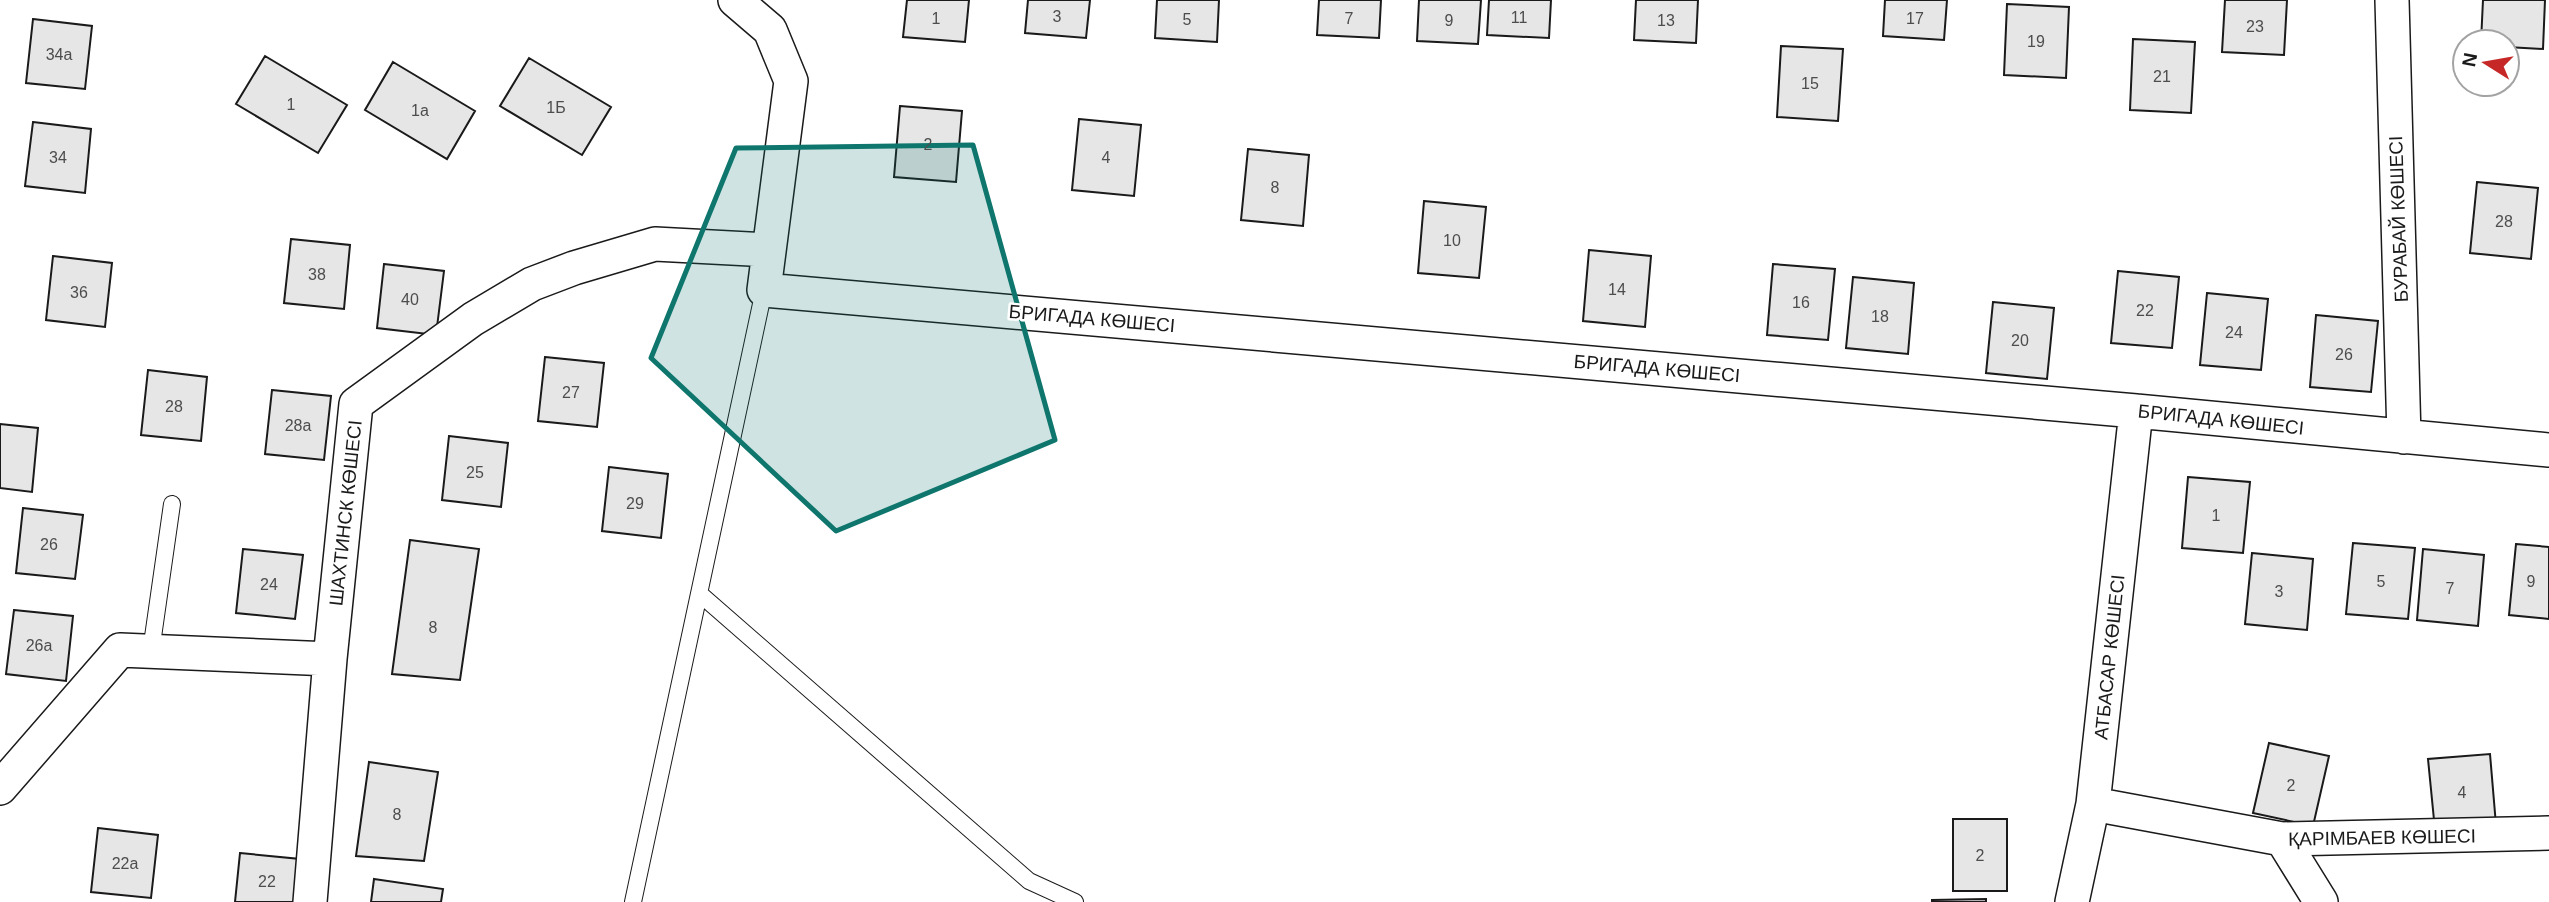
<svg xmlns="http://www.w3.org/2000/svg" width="2549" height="902" font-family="Arial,sans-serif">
	<rect width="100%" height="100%" fill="#fff"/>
	<!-- building -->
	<path fill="#e6e6e6" stroke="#1a1a1a" stroke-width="2" d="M 907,0 L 969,0 L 965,42 L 903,37 Z
		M 1028,0 L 1090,0 L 1086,38 L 1025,33 Z
		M 1157,0 L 1219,0 L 1217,42 L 1155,38 Z
		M 1319,0 L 1381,0 L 1379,38 L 1317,35 Z
		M 1419,0 L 1481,0 L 1478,44 L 1417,41 Z
		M 1489,0 L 1551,0 L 1549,38 L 1487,35 Z
		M 1636,0 L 1698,0 L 1696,43 L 1634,40 Z
		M 1885,0 L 1947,0 L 1944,40 L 1883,36 Z
		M 2225,0 L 2287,0 L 2284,55 L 2222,52 Z
		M 2483,0 L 2545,0 L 2543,49 L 2507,47 L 2507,42 L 2481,42 Z
		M 2007,4 L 2069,7 L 2066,78 L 2004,75 Z
		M 33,19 L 92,26 L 85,89 L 26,83 Z
		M 2133,39 L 2195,42 L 2191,113 L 2130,110 Z
		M 1781,46 L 1843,49 L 1838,121 L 1777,117 Z
		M 265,56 L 347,105 L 318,153 L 236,104 Z
		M 529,58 L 611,107 L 582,155 L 500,106 Z
		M 393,62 L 475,111 L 447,159 L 365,110 Z
		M 900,106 L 962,111 L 956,182 L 894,177 Z
		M 1079,119 L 1141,125 L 1134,196 L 1072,190 Z
		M 33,122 L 91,129 L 85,193 L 25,186 Z
		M 1248,149 L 1309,155 L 1303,226 L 1241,220 Z
		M 2477,182 L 2538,188 L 2531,259 L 2470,253 Z
		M 1424,201 L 1486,207 L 1479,278 L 1418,273 Z
		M 291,239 L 350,245 L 344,309 L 284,303 Z
		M 1589,250 L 1651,256 L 1645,327 L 1583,321 Z
		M 53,256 L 112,263 L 105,327 L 46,320 Z
		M 384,264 L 444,271 L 436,335 L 377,328 Z
		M 1773,264 L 1835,269 L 1828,340 L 1767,335 Z
		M 2118,271 L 2179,277 L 2172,348 L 2111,343 Z
		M 1853,277 L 1914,283 L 1908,354 L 1846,348 Z
		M 2207,293 L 2268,299 L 2261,370 L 2200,365 Z
		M 1993,302 L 2054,308 L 2047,379 L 1986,373 Z
		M 2316,315 L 2378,321 L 2371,392 L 2310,387 Z
		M 545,357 L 604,363 L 597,427 L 538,421 Z
		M 148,370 L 207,377 L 201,441 L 141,435 Z
		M 272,390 L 331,396 L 324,460 L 265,454 Z
		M 0,424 L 38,428 L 32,492 L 0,488 Z
		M 449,436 L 508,443 L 501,507 L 442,500 Z
		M 609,467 L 668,474 L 661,538 L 602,531 Z
		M 2188,477 L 2250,482 L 2243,553 L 2182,548 Z
		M 23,508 L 83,515 L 75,579 L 16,573 Z
		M 410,540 L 479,549 L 460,680 L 392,674 Z
		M 2353,543 L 2415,548 L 2408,619 L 2346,614 Z
		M 2516,544 L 2549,547 L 2549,619 L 2509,615 Z
		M 243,549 L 303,555 L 295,619 L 236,613 Z
		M 2423,549 L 2484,555 L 2478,626 L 2417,620 Z
		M 2252,553 L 2313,559 L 2307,630 L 2245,624 Z
		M 14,610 L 73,616 L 66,681 L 6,674 Z
		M 2269,743 L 2329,756 L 2313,826 L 2253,813 Z
		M 2490,754 L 2496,825 L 2435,830 L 2428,759 Z
		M 369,762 L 438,772 L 424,861 L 356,856 Z
		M 1953,819 L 2007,819 L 2007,891 L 1953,891 Z
		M 98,828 L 158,835 L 151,898 L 91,892 Z
		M 240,853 L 300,859 L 295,902 L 235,902 Z
		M 374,879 L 443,889 L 441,902 L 371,902 Z
		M 1986,899 L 1986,902 L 1932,902 L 1932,900 Z"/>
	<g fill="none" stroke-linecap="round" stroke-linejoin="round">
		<defs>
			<path id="service" d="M 700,594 L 1029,881 L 1075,902
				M 151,651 L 172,504
				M 633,902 L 764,290"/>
			<path id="minor" d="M 735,0 L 770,30 L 791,81 L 764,290 L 2136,411 L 2549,450
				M 2392,0 L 2404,437
				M 0,788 L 120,650 L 330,659
				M 2093,804 L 2282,839 L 2549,833
				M 2282,839 L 2321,902
				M 310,902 L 330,659 L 356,404 L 473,319 L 532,284 L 574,268 L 655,244 L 769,250
				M 2072,902 L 2093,804 L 2136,411"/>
		</defs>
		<!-- service casing -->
		<use href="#service" stroke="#1a1a1a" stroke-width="18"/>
		<!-- minor casing -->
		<use href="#minor" stroke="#1a1a1a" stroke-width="36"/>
		<!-- service -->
		<use href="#service" stroke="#fff" stroke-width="16"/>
		<!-- minor -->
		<use href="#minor" stroke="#fff" stroke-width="33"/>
	</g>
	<!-- marked area -->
	<path fill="#0f766e" fill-opacity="0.2" stroke="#0f766e" stroke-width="5" stroke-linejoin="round" d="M 973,145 L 1055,440 L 836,531 L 651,358 L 736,148 Z"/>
	<g text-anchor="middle" stroke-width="5" stroke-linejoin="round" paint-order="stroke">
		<!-- number labels -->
		<g font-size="16" fill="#4d4d4d">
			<text x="1057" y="22">3</text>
			<text x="1519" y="23">11</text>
			<text x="936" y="24">1</text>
			<text x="1349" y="24">7</text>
			<text x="1915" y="24">17</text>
			<text x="1187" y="25">5</text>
			<text x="1449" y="26">9</text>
			<text x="1666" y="26">13</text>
			<text x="2255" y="32">23</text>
			<text x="2036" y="47">19</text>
			<text x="59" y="60">34а</text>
			<text x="2162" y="82">21</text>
			<text x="1810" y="89">15</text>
			<text x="291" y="110">1</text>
			<text x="556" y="113">1Б</text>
			<text x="420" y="116">1а</text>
			<text x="928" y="150">2</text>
			<text x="58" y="163">34</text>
			<text x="1106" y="163">4</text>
			<text x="1275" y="193">8</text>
			<text x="2504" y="227">28</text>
			<text x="1452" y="246">10</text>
			<text x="317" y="280">38</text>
			<text x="1617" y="295">14</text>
			<text x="79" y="298">36</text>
			<text x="410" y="305">40</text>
			<text x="1801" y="308">16</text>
			<text x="2145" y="316">22</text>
			<text x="1880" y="322">18</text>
			<text x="2234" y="338">24</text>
			<text x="2020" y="346">20</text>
			<text x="2344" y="360">26</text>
			<text x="571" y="398">27</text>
			<text x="174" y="412">28</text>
			<text x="298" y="431">28а</text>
			<text x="475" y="478">25</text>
			<text x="635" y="509">29</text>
			<text x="2216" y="521">1</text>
			<text x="49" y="550">26</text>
			<text x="2381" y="587">5</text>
			<text x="2531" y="587">9</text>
			<text x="269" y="590">24</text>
			<text x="2450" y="594">7</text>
			<text x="2279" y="597">3</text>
			<text x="433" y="633">8</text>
			<text x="39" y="651">26а</text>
			<text x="2291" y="791">2</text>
			<text x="2462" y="798">4</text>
			<text x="397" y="820">8</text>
			<text x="1980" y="861">2</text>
			<text x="125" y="869">22а</text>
			<text x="267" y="887">22</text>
		</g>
		<!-- street labels -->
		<g font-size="19" fill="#1a1a1a" stroke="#fff">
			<text transform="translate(2398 219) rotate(-92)" y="7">БУРАБАЙ КӨШЕСІ</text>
			<text transform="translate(1092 318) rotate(5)" y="7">БРИГАДА КӨШЕСІ</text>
			<text transform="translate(1657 368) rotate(5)" y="7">БРИГАДА КӨШЕСІ</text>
			<text transform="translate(2221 419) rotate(6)" y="7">БРИГАДА КӨШЕСІ</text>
			<text transform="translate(345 513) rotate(-84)" y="7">ШАХТИНСК КӨШЕСІ</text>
			<text transform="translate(2109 657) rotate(-84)" y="7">АТБАСАР КӨШЕСІ</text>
			<text transform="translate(2382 837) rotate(-1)" y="7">ҚАРІМБАЕВ КӨШЕСІ</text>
		</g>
	</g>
	<!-- north arrow -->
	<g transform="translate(2486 63) rotate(281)"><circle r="33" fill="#ffffff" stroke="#a3a3a3" stroke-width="2"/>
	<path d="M0-5L12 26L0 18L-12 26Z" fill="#c62828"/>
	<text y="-10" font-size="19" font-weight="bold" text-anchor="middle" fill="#1a1a1a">N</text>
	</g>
</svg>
